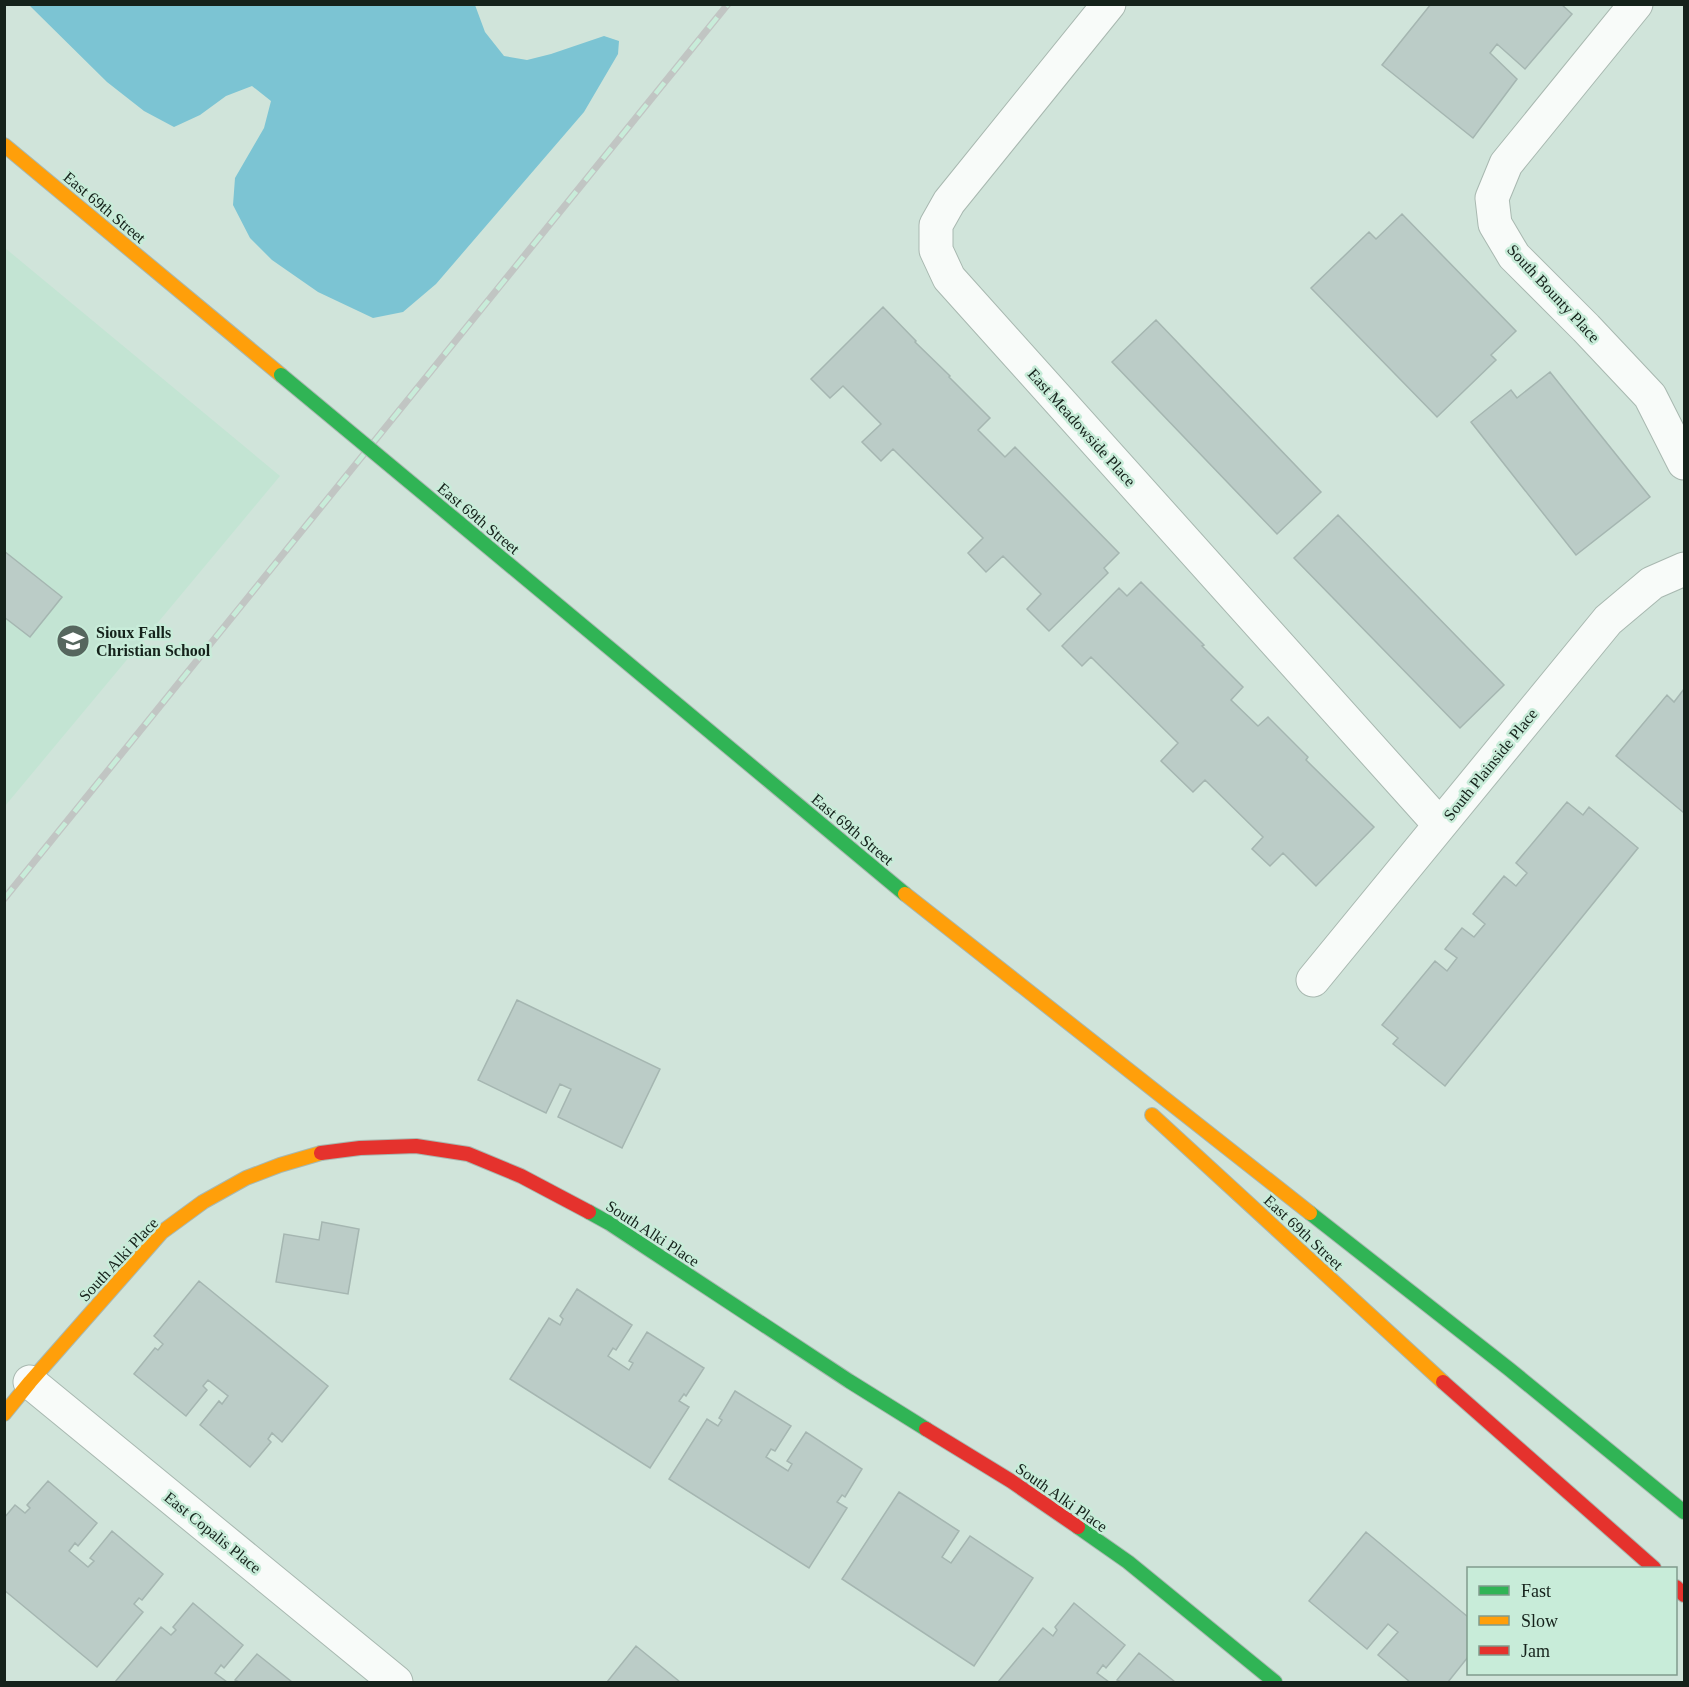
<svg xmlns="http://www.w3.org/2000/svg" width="1689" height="1687" font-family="'Times New Roman',serif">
	<rect width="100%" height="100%" fill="#d0e4da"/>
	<!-- built -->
	<path fill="#c3e4d3" d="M 5,248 L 280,476 L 5,806 Z"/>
	<!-- water -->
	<path fill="#7cc4d3" d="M 29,5 L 475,5 L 485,32 L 504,56 L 527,60 L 551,54 L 604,36 L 619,41 L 618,54 L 584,112 L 436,284 L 403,312 L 373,318 L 318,292 L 272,260 L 250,238 L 233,205 L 235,178 L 264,128 L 271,101 L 252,86 L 226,96 L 200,115 L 174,127 L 144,111 L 107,82 Z"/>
	<!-- building -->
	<path fill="#bbccc7" stroke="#a5b6b1" stroke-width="1.5" d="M 1431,4 L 1561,4 L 1572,14 L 1525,69 L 1497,44 L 1490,53 L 1517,79 L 1473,138 L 1382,65 Z
		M 1402,214 L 1516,331 L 1491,355 L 1496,360 L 1437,417 L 1311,288 L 1369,232 L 1376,239 Z
		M 883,307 L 916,341 L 915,342 L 950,376 L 949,377 L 990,418 L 978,430 L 1005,457 L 1015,447 L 1119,553 L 1104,568 L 1108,573 L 1049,631 L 1027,609 L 1041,594 L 1003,556 L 986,572 L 968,553 L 983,538 L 893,449 L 881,461 L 862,442 L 881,424 L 843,386 L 830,398 L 811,379 Z
		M 1156,320 L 1321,492 L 1277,534 L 1112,362 Z
		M 1550,372 L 1650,497 L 1576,555 L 1471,422 L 1511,390 L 1517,398 Z
		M 1338,515 L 1504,685 L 1460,728 L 1294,558 Z
		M 4,551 L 62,597 L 30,637 L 4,617 Z
		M 1141,582 L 1204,645 L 1202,646 L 1243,687 L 1231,700 L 1258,726 L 1268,717 L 1308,757 L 1306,760 L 1374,827 L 1316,886 L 1283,853 L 1270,866 L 1252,849 L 1263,837 L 1205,780 L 1193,792 L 1161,761 L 1178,743 L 1091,657 L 1082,666 L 1062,646 L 1119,588 L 1127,596 Z
		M 1684,689 L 1684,813 L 1616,756 L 1667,695 L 1674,702 Z
		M 1567,802 L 1583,815 L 1589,807 L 1638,848 L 1445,1086 L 1393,1044 L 1398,1038 L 1382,1025 L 1435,961 L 1447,971 L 1457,958 L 1445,949 L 1462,928 L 1474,937 L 1485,924 L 1473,914 L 1504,876 L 1516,886 L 1527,873 L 1516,863 Z
		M 517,1000 L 660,1069 L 622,1148 L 558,1117 L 571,1089 L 560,1084 L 546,1113 L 478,1080 Z
		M 322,1222 L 359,1229 L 348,1294 L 276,1282 L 284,1234 L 319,1240 Z
		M 199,1281 L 328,1386 L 282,1442 L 272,1433 L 268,1439 L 271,1442 L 250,1467 L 200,1425 L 219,1401 L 222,1404 L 228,1396 L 208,1380 L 203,1386 L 207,1390 L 186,1416 L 134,1374 L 155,1348 L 158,1350 L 163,1344 L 154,1336 Z
		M 577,1289 L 632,1325 L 616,1350 L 613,1348 L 608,1356 L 629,1370 L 633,1363 L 629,1361 L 647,1332 L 704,1368 L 686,1396 L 684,1394 L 679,1401 L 689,1407 L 650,1468 L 510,1379 L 549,1318 L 560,1325 L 563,1319 L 560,1316 Z
		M 735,1391 L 791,1426 L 775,1451 L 771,1449 L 766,1457 L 788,1471 L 792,1464 L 787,1461 L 806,1432 L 862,1469 L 845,1497 L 842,1495 L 837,1502 L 847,1508 L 809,1568 L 669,1479 L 707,1419 L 718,1426 L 722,1420 L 719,1418 Z
		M 48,1481 L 97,1523 L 78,1546 L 75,1543 L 69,1551 L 88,1567 L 94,1561 L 90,1558 L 112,1531 L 163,1574 L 142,1600 L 139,1598 L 134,1604 L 143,1612 L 97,1667 L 4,1590 L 4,1518 L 15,1505 L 25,1513 L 30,1508 L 27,1505 Z
		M 899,1492 L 959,1531 L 942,1557 L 951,1563 L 970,1536 L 1033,1578 L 974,1666 L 842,1579 Z
		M 1366,1532 L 1468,1617 L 1468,1657 L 1448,1682 L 1410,1682 L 1378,1655 L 1398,1632 L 1388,1624 L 1367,1649 L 1309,1601 Z
		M 193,1603 L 243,1645 L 224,1668 L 221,1665 L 215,1673 L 227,1682 L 115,1682 L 161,1627 L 171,1635 L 176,1630 L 173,1627 Z
		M 1074,1603 L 1125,1645 L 1106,1668 L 1103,1665 L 1097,1673 L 1109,1682 L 998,1682 L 1043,1628 L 1053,1636 L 1057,1630 L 1055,1627 Z
		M 636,1646 L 680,1682 L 607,1682 Z
		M 1139,1653 L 1175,1682 L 1121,1682 L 1117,1680 Z
		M 257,1654 L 292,1682 L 239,1682 L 235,1680 Z"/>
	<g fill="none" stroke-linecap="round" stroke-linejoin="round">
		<defs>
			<path id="street" d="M 1109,4 L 949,202 L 936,225 L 936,250 L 949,278 L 1440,825
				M 1636,4 L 1506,164 L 1492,198 L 1495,224 L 1514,256 L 1586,328 L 1650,396 L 1684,463
				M 1313,980 L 1608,620 L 1652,583 L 1684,569
				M 30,1382 L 396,1682"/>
			<path id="fast" d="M 458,522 L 905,894
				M 589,1212 L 609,1223 L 849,1381 L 926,1429
				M 1310,1213 L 1509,1369 L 1684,1512
				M 1078,1527 L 1128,1562 L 1275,1682"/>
			<path id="slow" d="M 4,145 L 281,375
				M 905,894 L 1310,1213
				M 1152,1115 L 1443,1382
				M 4,1414 L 30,1382 L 162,1232 L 203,1202 L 246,1178 L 280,1165 L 321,1153"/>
			<path id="jam" d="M 321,1153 L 360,1148 L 416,1146 L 468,1154 L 521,1176 L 589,1212
				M 1443,1382 L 1654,1568
				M 926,1429 L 1011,1481 L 1078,1527
				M 1676,1587 L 1684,1595"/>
		</defs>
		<!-- street casing -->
		<use href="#street" stroke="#a8b8b0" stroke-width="35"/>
		<!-- fast casing -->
		<use href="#fast" stroke="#a8b8b0" stroke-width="16"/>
		<!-- slow casing -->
		<use href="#slow" stroke="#a8b8b0" stroke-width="16"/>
		<!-- jam casing -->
		<use href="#jam" stroke="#a8b8b0" stroke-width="16"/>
		<!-- street -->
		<use href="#street" stroke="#f8fbf9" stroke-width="33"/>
		<!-- fast -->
		<use href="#fast" stroke="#30b455" stroke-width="14"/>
		<!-- slow -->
		<use href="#slow" stroke="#ff9f0a" stroke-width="14"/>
		<!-- jam -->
		<use href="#jam" stroke="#e5322d" stroke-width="14"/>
		<defs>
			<path id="rail" d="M 4,899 L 728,4"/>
		</defs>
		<!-- rail casing -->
		<use href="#rail" stroke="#c1c5c3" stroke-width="7"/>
		<!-- rail -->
		<use href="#rail" stroke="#c8ecd9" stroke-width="4.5" stroke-dasharray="14" stroke-linecap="butt"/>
		<defs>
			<path id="fast-bridge" d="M 281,375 L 458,522"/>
		</defs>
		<!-- fast-bridge casing -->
		<use href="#fast-bridge" stroke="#a8b8b0" stroke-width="16" stroke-linecap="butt"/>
		<!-- fast-bridge -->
		<use href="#fast-bridge" stroke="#30b455" stroke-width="14"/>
	</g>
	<!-- icons -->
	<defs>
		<symbol id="school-disc" viewBox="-11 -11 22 22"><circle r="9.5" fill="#56665e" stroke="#c8ecd9"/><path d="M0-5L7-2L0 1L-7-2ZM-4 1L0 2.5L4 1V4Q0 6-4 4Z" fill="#fff"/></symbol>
	</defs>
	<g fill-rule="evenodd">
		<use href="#school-disc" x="54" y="622" width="38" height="38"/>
	</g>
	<g text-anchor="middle" stroke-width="5" stroke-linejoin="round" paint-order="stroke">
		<!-- street labels -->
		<g font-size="16" fill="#15221b" stroke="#c8ecd9">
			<text transform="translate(105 207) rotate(40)" y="6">East 69th Street</text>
			<text transform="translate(1554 293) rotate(47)" y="6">South Bounty Place</text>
			<text transform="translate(1082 427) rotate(48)" y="6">East Meadowside Place</text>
			<text transform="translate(479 518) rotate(40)" y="6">East 69th Street</text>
			<text transform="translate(1490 764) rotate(-51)" y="6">South Plainside Place</text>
			<text transform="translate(853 829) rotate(40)" y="6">East 69th Street</text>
			<text transform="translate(1304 1232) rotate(43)" y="6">East 69th Street</text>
			<text transform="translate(653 1233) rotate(33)" y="6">South Alki Place</text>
			<text transform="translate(118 1259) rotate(-47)" y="6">South Alki Place</text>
			<text transform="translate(1062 1497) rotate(35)" y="6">South Alki Place</text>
			<text transform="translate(213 1532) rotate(39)" y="6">East Copalis Place</text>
		</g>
		<!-- poi labels -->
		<g font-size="16" font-weight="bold" fill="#15221b" stroke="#c8ecd9" text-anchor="start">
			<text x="96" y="638">Sioux Falls<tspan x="96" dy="18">Christian School</tspan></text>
		</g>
	</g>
	<!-- border -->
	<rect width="1689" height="1687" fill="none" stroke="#15221b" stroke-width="12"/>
	<!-- legend -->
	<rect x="1467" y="1567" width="210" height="108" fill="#c8ecd9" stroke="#809b8d" stroke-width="1.5"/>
	<rect x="1479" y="1586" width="30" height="9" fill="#30b455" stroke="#809b8d" stroke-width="1.5"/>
	<text x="1521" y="1597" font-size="18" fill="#15221b">Fast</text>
	<rect x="1479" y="1616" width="30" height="9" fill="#ff9f0a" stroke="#809b8d" stroke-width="1.5"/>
	<text x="1521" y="1627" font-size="18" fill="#15221b">Slow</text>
	<rect x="1479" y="1646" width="30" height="9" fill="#e5322d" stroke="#809b8d" stroke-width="1.5"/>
	<text x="1521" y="1657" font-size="18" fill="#15221b">Jam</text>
</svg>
